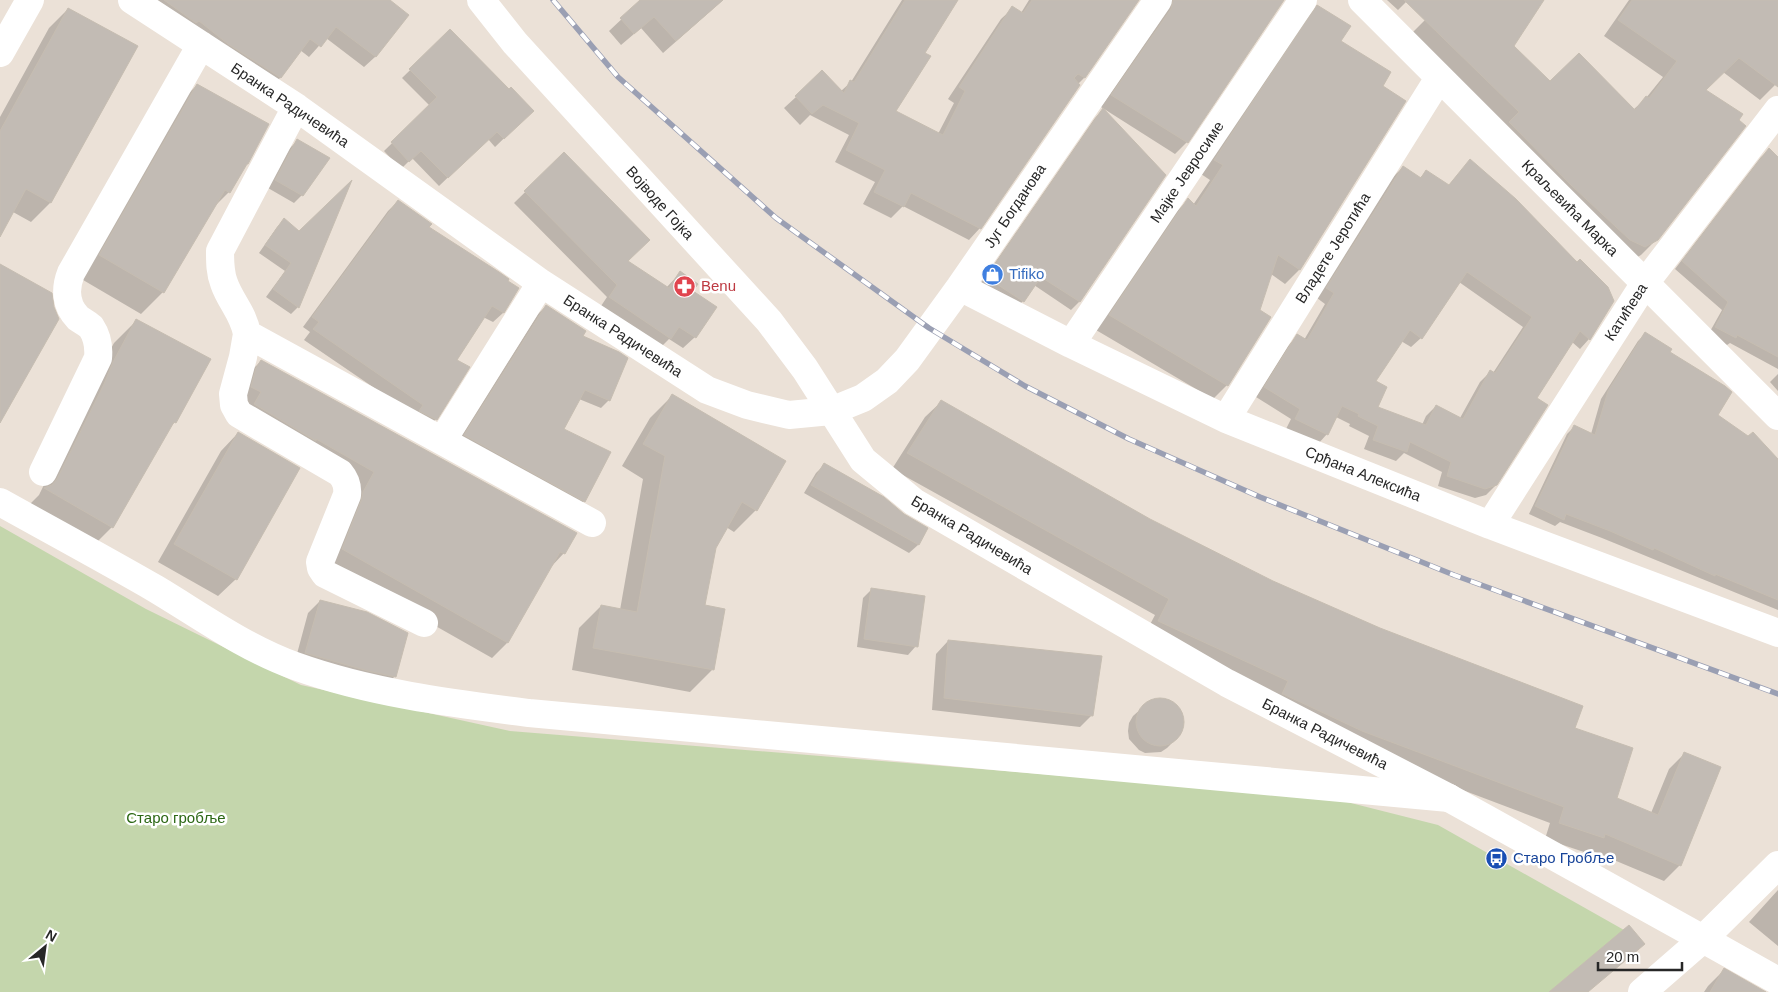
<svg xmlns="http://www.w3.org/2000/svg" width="1778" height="992" font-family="Helvetica,sans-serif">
	<rect width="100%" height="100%" fill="#ebe1d7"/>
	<!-- cemetery -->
	<path fill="#c4d6ac" d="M 0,526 L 146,609 L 301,685 L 510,731 L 1327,797 L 1438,825 L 1624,930 L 1555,992 L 0,992 Z"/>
	<!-- shadow -->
	<path fill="#0003" fill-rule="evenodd" d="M 138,0 L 387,0 L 407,15 L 375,57 L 364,67 L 326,38 L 309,57 L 300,50 L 280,78 L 269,88 Z
		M 642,0 L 723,0 L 663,53 L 641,28 L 621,45 L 609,31 Z
		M 902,0 L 956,0 L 923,53 L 895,112 L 938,134 L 954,103 L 948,99 L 1001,19 L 1013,8 L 1021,13 L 1029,0 L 1137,0 L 1084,78 L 1078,84 L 980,228 L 969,240 L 903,206 L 891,218 L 863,204 L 875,182 L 835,162 L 849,135 L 810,115 L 800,125 L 784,108 L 796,97 L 841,91 L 851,82 Z
		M 1157,0 L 1282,0 L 1187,142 L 1175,154 L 1101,107 L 1160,21 Z
		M 1387,0 L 1408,0 L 1398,10 Z
		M 1445,0 L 1542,0 L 1512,46 L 1550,83 L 1633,110 L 1646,98 L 1663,77 L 1604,36 L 1629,0 L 1778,0 L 1778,82 L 1760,100 L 1723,72 L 1704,90 L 1657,239 L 1641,255 L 1629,262 L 1410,35 Z
		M 1317,7 L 1340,41 L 1381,86 L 1405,101 L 1299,270 L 1285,284 L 1271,274 L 1227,385 L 1213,399 L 1096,330 L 1174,214 L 1188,200 L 1193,205 L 1210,180 L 1201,174 L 1303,21 Z
		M 68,9 L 50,203 L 31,222 L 13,212 L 0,235 L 0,117 L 49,28 Z
		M 450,31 L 509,91 L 532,111 L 495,147 L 488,139 L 439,186 L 412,158 L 401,169 L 384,151 L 430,106 L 402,78 Z
		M 197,85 L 229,192 L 213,208 L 163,292 L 141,314 L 78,277 L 175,107 Z
		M 1102,110 L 1165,175 L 1079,302 L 1071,310 L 1034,285 L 1023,301 L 1015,309 L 979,286 L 1095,118 Z
		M 297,141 L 302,195 L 294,203 L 268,188 L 289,149 Z
		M 1769,150 L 1778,158 L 1778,369 L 1730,343 L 1727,345 L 1708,335 L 1722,310 L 1675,269 L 1761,157 Z
		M 564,154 L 627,261 L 666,288 L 680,273 L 691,292 L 715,307 L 695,337 L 683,348 L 669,339 L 659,349 L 599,309 L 607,297 L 514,203 Z
		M 1403,167 L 1420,178 L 1426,171 L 1448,186 L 1461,171 L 1589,339 L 1580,349 L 1572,342 L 1535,399 L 1496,485 L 1486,495 L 1475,498 L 1438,486 L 1442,472 L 1404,453 L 1396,461 L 1364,449 L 1369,436 L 1349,426 L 1350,424 L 1336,417 L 1327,434 L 1318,444 L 1286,429 L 1291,419 L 1256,397 L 1288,346 L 1297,336 L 1304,340 L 1325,304 L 1317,298 L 1393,177 ZM 1459,282 L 1523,327 L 1493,373 L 1490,372 L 1480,382 L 1460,418 L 1436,406 L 1426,416 L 1422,425 L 1376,408 L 1374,382 L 1401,341 L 1411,347 L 1421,338 Z
		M 398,201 L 428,228 L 517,289 L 503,313 L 493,322 L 483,317 L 456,361 L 436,419 L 426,429 L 414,415 L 304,340 L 310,332 L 303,327 L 388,211 Z
		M 284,220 L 298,307 L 291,314 L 266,297 L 285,271 L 259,253 L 277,227 Z
		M 546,306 L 581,337 L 609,400 L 601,408 L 579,399 L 562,429 L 584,501 L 576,509 L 457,443 L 538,314 Z
		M 136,321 L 175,422 L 169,428 L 112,527 L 90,549 L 23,511 L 39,495 L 82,407 L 91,385 L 114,343 Z
		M 1645,334 L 1668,352 L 1716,416 L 1778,462 L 1778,610 L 1602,538 L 1560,522 L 1555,526 L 1529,514 L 1567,434 L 1575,426 L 1591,434 L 1601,399 L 1638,341 Z
		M 261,361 L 564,553 L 550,568 L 507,643 L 492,658 L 328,565 L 360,487 L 240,420 L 246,376 Z
		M 1778,374 L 1778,391 L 1770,382 Z
		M 672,396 L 756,510 L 734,532 L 726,527 L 714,548 L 704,606 L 712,670 L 690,692 L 572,670 L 579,628 L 601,606 L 620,610 L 643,479 L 622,466 L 650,418 Z
		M 941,402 L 1149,520 L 1273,582 L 1573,729 L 1615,799 L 1651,813 L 1669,769 L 1684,754 L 1680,865 L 1664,881 L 1590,850 L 1587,853 L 1545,839 L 1550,823 L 1346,746 L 1144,636 L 1155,615 L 892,469 L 925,417 Z
		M 238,433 L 236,579 L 218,596 L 158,562 L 221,451 Z
		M 824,465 L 926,529 L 918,545 L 909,553 L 804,493 L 816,473 Z
		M 871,590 L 916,646 L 908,655 L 857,647 L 863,598 Z
		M 320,601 L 395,676 L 383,689 L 294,665 L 308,613 Z
		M 948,641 L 1092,715 L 1080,727 L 932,710 L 936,654 Z
		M 1155,699 L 1163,699 L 1170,701 L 1181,712 L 1183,719 L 1181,734 L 1167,748 L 1161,752 L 1145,753 L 1139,750 L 1129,739 L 1128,731 L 1129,723 L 1133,716 L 1142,708 Z
		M 1778,890 L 1778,946 L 1749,922 Z
		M 1724,970 L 1763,992 L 1704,992 L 1708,986 Z"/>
	<!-- building -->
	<path fill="#c2bbb4" stroke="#c6bdb1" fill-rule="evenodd" d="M 164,0 L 390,0 L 409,15 L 376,57 L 336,27 L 321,47 L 310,39 L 281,78 L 228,44 L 199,21 L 196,23 Z
		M 640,0 L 723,0 L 676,41 L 654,17 L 634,34 L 620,18 Z
		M 905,0 L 958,0 L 925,53 L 931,56 L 896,111 L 943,135 L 965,91 L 959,87 L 1012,6 L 1023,13 L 1032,0 L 1139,0 L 1085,78 L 1078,74 L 1074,78 L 1080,85 L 981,229 L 911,193 L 904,207 L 874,192 L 885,170 L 846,150 L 859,123 L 823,105 L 812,114 L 795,96 L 822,70 L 844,93 L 850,80 L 854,82 Z
		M 1173,0 L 1284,0 L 1188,143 L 1111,95 L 1171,9 Z
		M 1404,0 L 1544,0 L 1514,46 L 1550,81 L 1579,53 L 1635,110 L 1646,96 L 1649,98 L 1677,61 L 1618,20 L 1632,0 L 1778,0 L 1778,87 L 1739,58 L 1706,90 L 1743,114 L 1739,120 L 1746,126 L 1658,240 L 1645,247 L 1630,240 L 1572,186 L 1509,122 L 1519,112 Z
		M 1317,5 L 1351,26 L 1341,41 L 1391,72 L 1383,86 L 1406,101 L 1300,270 L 1278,255 L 1260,310 L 1271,317 L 1228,386 L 1109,315 L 1188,198 L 1196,206 L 1223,165 L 1214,160 Z
		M 68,8 L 138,46 L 51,203 L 26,189 L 0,237 L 0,131 Z
		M 450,29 L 509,89 L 511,87 L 534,111 L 504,139 L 497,132 L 448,178 L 421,151 L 409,162 L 391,142 L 437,97 L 409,69 Z
		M 197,84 L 269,124 L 248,164 L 247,164 L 230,193 L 225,190 L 164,293 L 99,255 Z
		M 1103,108 L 1166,175 L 1080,302 L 1041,277 L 1024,302 L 986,277 Z
		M 297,139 L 330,158 L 303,196 L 275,180 Z
		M 1769,148 L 1778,157 L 1778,357 L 1737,335 L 1736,338 L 1715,327 L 1728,302 L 1682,261 Z
		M 564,152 L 650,240 L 628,261 L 669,288 L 680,271 L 698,284 L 693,291 L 717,307 L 696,338 L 679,327 L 671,339 L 609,297 L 617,285 L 524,191 Z
		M 1470,159 L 1516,199 L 1577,262 L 1580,259 L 1608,287 L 1614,301 L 1590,340 L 1580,331 L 1537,398 L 1548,405 L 1497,485 L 1485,489 L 1447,476 L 1451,462 L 1410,442 L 1407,452 L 1373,440 L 1378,426 L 1358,416 L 1359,414 L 1342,406 L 1328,435 L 1295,419 L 1300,409 L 1264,387 L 1297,334 L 1307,340 L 1334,293 L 1326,288 L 1403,166 L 1421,178 L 1426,170 L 1449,185 ZM 1467,272 L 1532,317 L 1495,373 L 1490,370 L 1463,419 L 1436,405 L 1426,425 L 1378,407 L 1387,387 L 1376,381 L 1410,330 L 1422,339 Z
		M 352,180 L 299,308 L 273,289 L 291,263 L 265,245 L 284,218 L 299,231 Z
		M 398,200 L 432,224 L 429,227 L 499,272 L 509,279 L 508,281 L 519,288 L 504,313 L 492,306 L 457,360 L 470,367 L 437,420 L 419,411 L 423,405 L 313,329 L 319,322 L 312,317 Z
		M 0,264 L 52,293 L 54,307 L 59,319 L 0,423 Z
		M 546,305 L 586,331 L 583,336 L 619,352 L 628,358 L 610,401 L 585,390 L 564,429 L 611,452 L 585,502 L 464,435 Z
		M 136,319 L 211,359 L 176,423 L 174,422 L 113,528 L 44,488 L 52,485 L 57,479 L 104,384 L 113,362 Z
		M 1645,332 L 1672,349 L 1670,352 L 1725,386 L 1732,392 L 1718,415 L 1748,436 L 1753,432 L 1778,459 L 1778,600 L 1715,574 L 1715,576 L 1654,548 L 1653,550 L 1610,531 L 1566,514 L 1564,520 L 1535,506 L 1574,425 L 1595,435 L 1608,391 Z
		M 261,360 L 577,533 L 565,554 L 560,552 L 508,643 L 342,549 L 361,501 L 363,492 L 374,472 L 316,439 L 316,441 L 254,404 L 261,392 L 251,387 L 256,368 Z
		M 672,394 L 786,461 L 757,511 L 742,502 L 716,548 L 705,605 L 725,609 L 714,670 L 593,648 L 601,605 L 637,612 L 665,456 L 643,444 Z
		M 941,400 L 1150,519 L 1273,581 L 1380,628 L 1583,706 L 1575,728 L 1633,748 L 1617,798 L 1658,815 L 1684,752 L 1721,767 L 1681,866 L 1605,834 L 1604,838 L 1559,823 L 1564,807 L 1362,731 L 1283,694 L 1282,694 L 1288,681 L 1158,621 L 1169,599 L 907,453 Z
		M 238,432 L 300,468 L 237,580 L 174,544 Z
		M 824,463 L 884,497 L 904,514 L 928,528 L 919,545 L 811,485 Z
		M 871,588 L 925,596 L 918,647 L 864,639 Z
		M 320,600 L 367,612 L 408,633 L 396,677 L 368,671 L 305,653 Z
		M 948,640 L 1102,656 L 1093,716 L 944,698 Z
		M1136 722a24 24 0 1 1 48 0a24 24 0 1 1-48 0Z
		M 1629,925 L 1645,944 L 1588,992 L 1549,992 Z
		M 1724,968 L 1766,992 L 1710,992 Z"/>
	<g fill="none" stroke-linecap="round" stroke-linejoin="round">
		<!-- street -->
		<path stroke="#fff" stroke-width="28" d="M 132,0 L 296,107 L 541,283 L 707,390 L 747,405 L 789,415 L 831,411 L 863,398 L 887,381 L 907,360 L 960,287 L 1158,0
			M 1362,0 L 1778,416
			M 0,53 L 30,0
			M 296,107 L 220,251 C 220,262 220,273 224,283 C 230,301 244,314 247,334 L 243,357 L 233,394 L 234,405 L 239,414 L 340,473 C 346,480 348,486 347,495 L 320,562 L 321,568 L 325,574 L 424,623
			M 960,287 L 1071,344 L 1226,419 L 1490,525 L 1778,633
			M 247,334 L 592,523
			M 1071,344 L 1303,0
			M 1226,419 L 1439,78
			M 442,441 L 541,283
			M 43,472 L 98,358 C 99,348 97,336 91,327 C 87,323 82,321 78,318 C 65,305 65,288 71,273 L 201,45
			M 0,502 C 52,531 104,559 156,589 C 201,616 245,648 295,666 C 370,693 450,703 529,713 L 1449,798
			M 1490,525 L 1645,283 L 1778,110
			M 1642,992 L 1703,939 L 1778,981"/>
		<!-- secondary -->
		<path stroke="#fff" stroke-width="28" d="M 481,0 L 515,43 L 769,321 L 805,369 L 863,460 L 914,502 L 1227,683 L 1449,798 L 1703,939 L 1778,865"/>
		<defs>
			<path id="rail" d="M 553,0 L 618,77 L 776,218 L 929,328 L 1025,386 L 1129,439 L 1260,497 L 1454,575 L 1778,694"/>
		</defs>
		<!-- rail casing -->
		<use href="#rail" stroke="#9a9fb3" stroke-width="5.5"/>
		<!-- rail -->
		<use href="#rail" stroke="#fff" stroke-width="4" stroke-dasharray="11" stroke-linecap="butt"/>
	</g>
	<!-- icons -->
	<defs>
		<symbol id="shop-disc" viewBox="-11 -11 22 22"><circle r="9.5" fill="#3f7fe0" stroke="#fff"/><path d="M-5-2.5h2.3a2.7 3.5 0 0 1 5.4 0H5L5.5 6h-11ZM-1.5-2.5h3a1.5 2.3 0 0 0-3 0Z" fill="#fff"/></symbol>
		<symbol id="pharmacy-disc" viewBox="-11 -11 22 22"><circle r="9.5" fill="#e0444e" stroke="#fff"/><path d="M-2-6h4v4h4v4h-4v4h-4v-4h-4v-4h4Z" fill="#fff"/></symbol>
		<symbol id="bus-disc" viewBox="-11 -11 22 22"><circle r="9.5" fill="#1a4fb4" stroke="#fff"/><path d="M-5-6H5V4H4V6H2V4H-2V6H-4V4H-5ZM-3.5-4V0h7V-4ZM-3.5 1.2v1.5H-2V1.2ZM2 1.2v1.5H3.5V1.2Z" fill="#fff"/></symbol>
	</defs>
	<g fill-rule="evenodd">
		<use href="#shop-disc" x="980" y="262" width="25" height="25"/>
		<use href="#pharmacy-disc" x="672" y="274" width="25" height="25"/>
		<use href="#bus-disc" x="1484" y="846" width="25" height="25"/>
	</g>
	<g text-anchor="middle" stroke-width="5" stroke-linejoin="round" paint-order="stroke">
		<!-- street labels -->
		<g font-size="15" fill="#272727" stroke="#fff">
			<text transform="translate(290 105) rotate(34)" y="5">Бранка Радичевића</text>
			<text transform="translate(1187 172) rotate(-56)" y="5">Мајке Јевросиме</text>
			<text transform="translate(660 203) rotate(48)" y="5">Војводе Гојка</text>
			<text transform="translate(1015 206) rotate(-56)" y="5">Југ Богданова</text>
			<text transform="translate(1570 208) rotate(45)" y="5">Краљевића Марка</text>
			<text transform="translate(1333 248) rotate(-58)" y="5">Владете Јеротића</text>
			<text transform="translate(1626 312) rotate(-57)" y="5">Катићева</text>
			<text transform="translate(623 336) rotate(33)" y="5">Бранка Радичевића</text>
			<text transform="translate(1363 474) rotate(22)" y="5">Срђана Алексића</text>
			<text transform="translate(972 535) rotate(31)" y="5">Бранка Радичевића</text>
			<text transform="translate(1325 734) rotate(27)" y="5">Бранка Радичевића</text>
		</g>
		<!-- shop labels -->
		<g font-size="15" fill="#366cbe" stroke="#fff" text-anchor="start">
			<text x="1009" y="279">Tifiko</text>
		</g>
		<!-- health labels -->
		<g font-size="15" fill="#be3a42" stroke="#fff" text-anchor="start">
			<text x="701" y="291">Benu</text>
		</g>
		<!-- park labels -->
		<g font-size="15" fill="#2b6714" stroke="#fff">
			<text x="176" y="823">Старо гробље</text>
		</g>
		<!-- transit labels -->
		<g font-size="15" fill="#164399" stroke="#fff" text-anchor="start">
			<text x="1513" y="863">Старо Гробље</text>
		</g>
	</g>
	<!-- north arrow -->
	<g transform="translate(45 947) rotate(29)" stroke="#ffffff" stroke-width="4" paint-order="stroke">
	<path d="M0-4L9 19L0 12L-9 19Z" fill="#272727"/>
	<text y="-8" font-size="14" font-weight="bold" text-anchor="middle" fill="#272727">N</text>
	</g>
	<!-- scale -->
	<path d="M1598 962v8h84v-8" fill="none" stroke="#272727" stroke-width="2.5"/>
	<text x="1606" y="962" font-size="15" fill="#272727" stroke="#ffffff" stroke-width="4" paint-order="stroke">20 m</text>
</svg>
